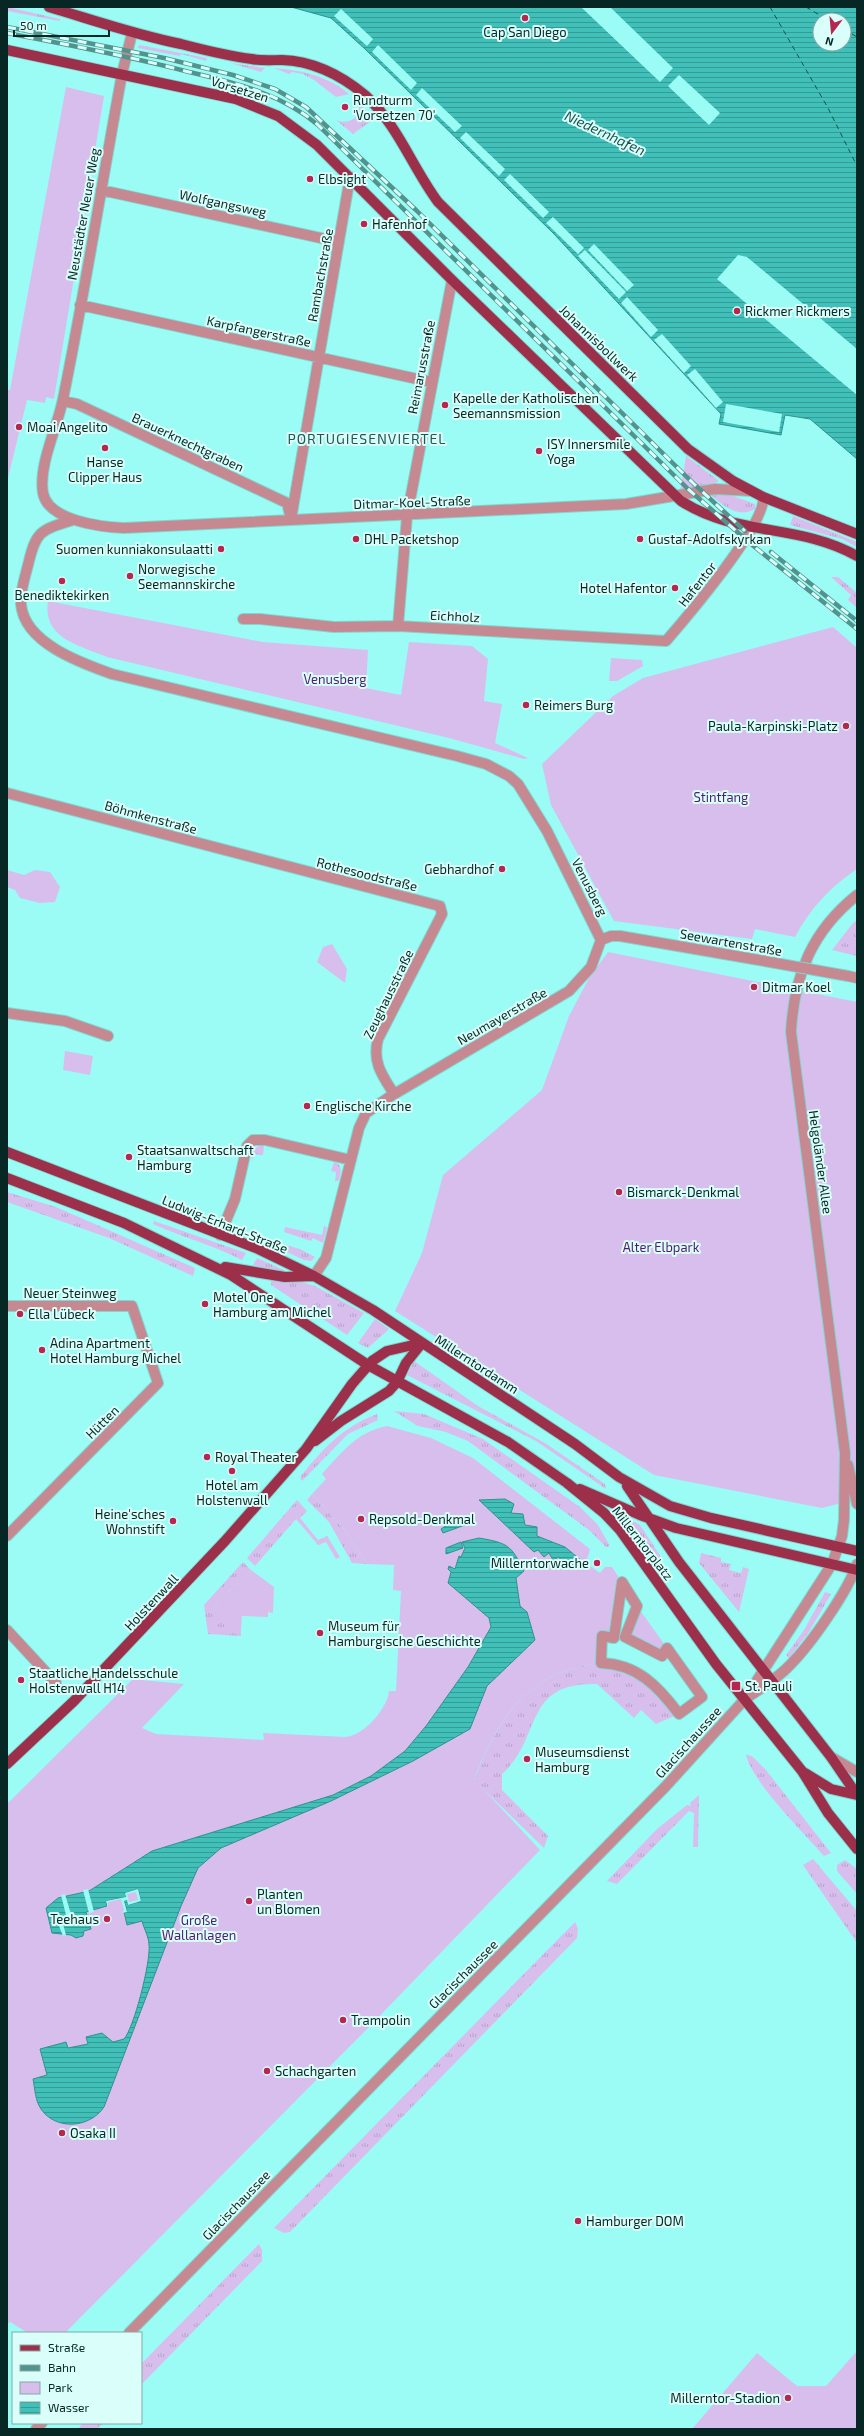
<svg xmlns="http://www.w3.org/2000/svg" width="864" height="2436" font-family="'Exo 2',sans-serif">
	<defs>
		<pattern id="grass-tufts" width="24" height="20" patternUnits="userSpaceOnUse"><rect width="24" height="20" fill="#d8beed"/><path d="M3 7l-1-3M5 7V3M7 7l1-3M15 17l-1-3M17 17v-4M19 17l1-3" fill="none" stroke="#b8a3cb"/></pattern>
		<pattern id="water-rules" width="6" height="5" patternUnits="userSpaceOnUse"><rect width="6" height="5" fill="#41c0b9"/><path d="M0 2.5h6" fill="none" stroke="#349c96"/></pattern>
	</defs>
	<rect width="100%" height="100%" fill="#9bfcf5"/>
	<!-- grass -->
	<path fill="url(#grass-tufts)" d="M 7,7 L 60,19 L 60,21 L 7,11 Z
		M 139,45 L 207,58 L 206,61 L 181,54 L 180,56 L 138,48 Z
		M 230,63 L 265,68 L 261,72 Z
		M 274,68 C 300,70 329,76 349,94 L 336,97 L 314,80 L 303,74 L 292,72 L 289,74 Z
		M 358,102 L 374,119 L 353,134 L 336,120 C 349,126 363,116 358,102 Z
		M 686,456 L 718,480 L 718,482 L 680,492 Z
		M 725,493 L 755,504 L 755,509 C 738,519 722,505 710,494 Z
		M 793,516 L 857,542 L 857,547 L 842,539 L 790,525 Z
		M 831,577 L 838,577 L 857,593 L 857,608 L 848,600 L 851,595 Z
		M 857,920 L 857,956 L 832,950 L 853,923 Z
		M 259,1146 L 264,1146 L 263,1155 L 254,1154 L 252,1163 L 253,1150 Z
		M 334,1162 C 343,1165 341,1172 339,1180 L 335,1182 L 336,1172 L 331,1171 Z
		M 7,1192 L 56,1207 L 195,1268 L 193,1276 L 109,1238 L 7,1202 Z
		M 154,1221 L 246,1253 L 242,1260 C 213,1245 182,1237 153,1224 Z
		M 324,1225 L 327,1228 L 323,1243 L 313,1238 L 311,1241 L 284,1232 L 285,1227 L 322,1235 Z
		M 268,1240 L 300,1249 L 315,1257 L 311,1261 L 304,1260 L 266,1242 Z
		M 257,1258 L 284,1270 L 285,1273 L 253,1265 Z
		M 271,1280 L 302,1282 L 315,1286 L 364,1313 L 347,1335 L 271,1285 Z
		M 375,1319 L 389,1329 L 368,1348 L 358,1343 Z
		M 414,1361 L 478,1406 L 545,1443 L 605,1484 L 606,1489 L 536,1441 L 407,1375 Z
		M 394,1411 L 424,1414 L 483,1439 L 580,1507 L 598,1525 L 610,1546 L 606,1547 L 589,1530 L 468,1441 L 446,1432 L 418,1426 Z
		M 377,1414 L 378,1420 L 348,1434 L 302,1481 L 300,1477 C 324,1448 341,1428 377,1414 Z
		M 312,1494 L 344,1529 L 367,1564 L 352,1563 L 329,1522 L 307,1500 Z
		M 297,1500 L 307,1511 L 300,1518 L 318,1540 L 327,1536 L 340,1557 L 336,1559 L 326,1542 L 318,1545 L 296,1519 L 255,1566 L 247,1558 Z
		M 628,1518 L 640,1525 L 661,1557 L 658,1559 L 627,1520 Z
		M 701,1553 L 721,1558 L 721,1562 L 731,1564 L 729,1570 L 741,1573 L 743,1567 L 749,1569 L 739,1612 L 699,1563 Z
		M 243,1562 L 251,1570 L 215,1605 L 224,1624 L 241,1630 L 241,1636 L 208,1634 L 204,1605 Z
		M 825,1592 L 831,1594 L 809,1632 L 789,1658 L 786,1655 L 804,1630 Z
		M 601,1663 L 631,1668 L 679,1714 L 656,1724 L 641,1710 L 634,1718 L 597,1684 C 522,1682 543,1738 502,1774 L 502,1790 L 548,1836 L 544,1848 L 474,1780 C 499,1716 528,1671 601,1663 Z
		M 746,1754 L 753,1757 L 766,1770 L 831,1853 L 824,1856 C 805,1834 750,1780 746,1754 Z
		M 699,1795 L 698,1847 L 693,1847 L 694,1813 L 689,1811 L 617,1884 L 607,1881 L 657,1829 L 687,1805 L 691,1806 L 690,1803 Z
		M 813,1859 L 857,1911 L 857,1943 L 803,1865 Z
		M 845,1860 L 857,1869 L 857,1894 L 837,1871 L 837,1865 Z
		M 575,1922 L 578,1929 L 577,1938 L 290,2232 L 284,2233 L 274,2228 Z
		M 259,2244 L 262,2250 L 262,2261 L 141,2385 L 141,2364 Z
		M 83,2423 L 103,2423 L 97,2429 L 78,2429 Z"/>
	<!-- green -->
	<path fill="#d8beed" d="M 66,87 L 104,96 L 54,399 L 46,397 L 45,403 L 27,400 L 7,482 L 7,390 L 10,390 Z
		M 48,601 L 263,642 L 368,650 L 366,688 L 401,695 L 409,642 L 472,646 L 488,659 L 484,701 L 502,704 L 495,743 L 528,758 L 524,759 L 449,738 L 107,657 C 79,645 42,638 48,601 Z
		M 833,627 L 856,647 L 857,654 L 857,869 C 831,886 809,910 795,937 L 755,929 L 752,939 L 614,921 L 551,805 L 542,764 L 613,696 L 643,678 Z
		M 611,658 L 642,660 L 643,666 L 617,681 L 609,681 Z
		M 7,870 L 24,875 L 35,870 L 50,872 L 60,887 L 55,902 L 40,903 L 20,898 L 15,890 L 7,887 Z
		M 332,944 L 347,969 L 345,983 L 317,962 L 323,947 Z
		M 608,952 L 857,1002 L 857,1499 L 822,1508 L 654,1475 L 395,1311 L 422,1253 L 443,1175 L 542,1090 L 569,1016 L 589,978 Z
		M 65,1051 L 93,1056 L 90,1075 L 63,1070 Z
		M 387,1426 L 431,1438 L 473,1458 L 590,1549 L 586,1563 L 600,1573 L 605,1567 L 612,1567 L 622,1582 L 614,1638 L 602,1636 L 601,1663 C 528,1671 499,1716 474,1779 L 540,1850 L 368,2028 L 65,2333 L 28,2333 L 10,2322 L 7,2324 L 7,1804 L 136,1676 L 141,1680 L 184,1684 L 142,1728 L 156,1734 L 264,1740 L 263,1733 L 346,1737 C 365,1735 388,1707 389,1691 L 396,1691 L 401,1591 L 393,1590 L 394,1565 L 367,1564 L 344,1529 L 312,1494 L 326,1479 L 322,1474 C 341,1453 358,1431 387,1426 Z
		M 251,1570 L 274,1587 L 273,1613 L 268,1612 L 268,1617 L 242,1616 L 241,1630 L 224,1625 L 215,1605 Z
		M 637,1606 L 667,1648 L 662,1656 L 625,1637 Z
		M 857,2351 L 857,2429 L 692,2429 L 757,2353 L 797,2386 L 826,2386 Z"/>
	<!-- water -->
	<path fill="url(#water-rules)" stroke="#30928d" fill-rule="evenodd" d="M 291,7 L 857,7 L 857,459 L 810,419 L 785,415 L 781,435 L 719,424 L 721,414 L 554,234 L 365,49 L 331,18 ZM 820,20 L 844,20 L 844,44 L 820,44 Z
		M 505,1499 L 514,1504 L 511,1513 L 523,1514 L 525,1525 L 537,1527 L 537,1536 L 565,1547 L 582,1561 L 573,1567 L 569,1561 L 563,1564 L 559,1557 L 553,1560 L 549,1553 L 544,1557 L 538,1550 L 534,1552 L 479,1500 Z
		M 455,1520 L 465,1525 L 443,1533 L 441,1529 Z
		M 479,1538 C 508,1543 511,1545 524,1571 L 516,1578 L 520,1606 L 527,1612 L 535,1640 L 487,1686 L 470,1729 L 413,1761 L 331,1801 L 221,1848 L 198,1868 L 181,1906 L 104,2107 C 90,2128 56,2131 41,2109 C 35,2100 35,2089 33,2079 L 47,2075 L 40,2049 L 66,2042 L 68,2048 L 88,2044 L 86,2037 L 102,2033 L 113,2042 L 124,2039 C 134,2028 151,1961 149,1945 C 149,1937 144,1929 142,1921 L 127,1925 L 124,1912 L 127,1911 L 124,1901 L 127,1900 L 128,1905 L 141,1901 L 138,1889 L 125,1893 L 126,1897 L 106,1901 L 107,1906 L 86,1912 L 91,1929 L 84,1931 L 83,1936 L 76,1938 L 71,1935 L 52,1933 L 46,1908 L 58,1898 L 89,1891 L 152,1851 L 333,1795 L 371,1776 L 405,1751 L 426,1726 L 468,1667 L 491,1627 L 489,1618 L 448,1583 L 451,1572 L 448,1569 L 449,1566 L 455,1569 L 459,1556 L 461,1557 L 465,1548 L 462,1542 Z
		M 461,1542 L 463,1548 L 446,1554 L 446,1548 Z"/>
	<!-- pier -->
	<path fill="#9bfcf5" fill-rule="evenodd" d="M 581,7 L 610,7 L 673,68 L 660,82 Z
		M 341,9 L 373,39 L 367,46 L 334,16 Z
		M 378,45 L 417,83 L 411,90 L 372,52 Z
		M 679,75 L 720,113 L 709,125 L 668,86 Z
		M 422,88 L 462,126 L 455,132 L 416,95 Z
		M 466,132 L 505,169 L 499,176 L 460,138 Z
		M 510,174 L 549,212 L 543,218 L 504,180 Z
		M 553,217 L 584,248 L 578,254 L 546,223 Z
		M 594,244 L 634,285 L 627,291 L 588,250 Z
		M 585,250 L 626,292 L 619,299 L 578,256 Z
		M 738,255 L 747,257 L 857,349 L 857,395 L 717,279 Z
		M 627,297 L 658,330 L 651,337 L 621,303 Z
		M 662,334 L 691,366 L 684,373 L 654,340 Z
		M 695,369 L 723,402 L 716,408 L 687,375 Z
		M 726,404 L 782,414 L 779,432 L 723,422 Z
		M 88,1889 L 94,1912 L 89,1913 L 91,1921 L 83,1890 Z
		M 138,1889 L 141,1901 L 128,1905 L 127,1900 L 124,1901 L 127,1912 L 122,1913 L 124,1910 L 121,1899 L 108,1902 L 108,1908 L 106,1901 L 126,1897 L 125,1893 ZM 136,1892 L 138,1900 L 129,1902 L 127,1894 Z
		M 65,1894 L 73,1921 L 63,1924 L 66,1935 L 63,1936 L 56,1918 L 66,1915 L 61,1895 Z"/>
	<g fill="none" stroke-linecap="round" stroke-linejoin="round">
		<!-- ferry -->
		<path stroke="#1b504d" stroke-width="1" stroke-dasharray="5 4" stroke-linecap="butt" d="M 770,7 L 828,108 L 857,166
			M 806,7 L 828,20
			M 844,29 L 857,37"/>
		<defs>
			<path id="minor" d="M 132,33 L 122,74 C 102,182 85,291 63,399 C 58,426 38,465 43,493 C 48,521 102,527 124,528 L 626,504 L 715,489 L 751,491
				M 101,190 L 339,242
				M 80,305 L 431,382
				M 63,401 L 77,404 L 287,503 L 290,515
				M 291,519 L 350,177
				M 73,520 C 40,530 36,531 28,565 C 25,577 20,591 21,604 C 24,643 81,663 112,674 L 457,756 L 486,764 L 509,776 L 518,784 L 547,831 L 601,940
				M 243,619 L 260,619 L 334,627 L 398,626 L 666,641 C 686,618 767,523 763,497
				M 398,626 L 407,516 L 452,280
				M 7,793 L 440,906 L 442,914 L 378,1039 C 372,1062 382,1075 394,1094
				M 601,940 L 611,936 L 620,936 L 753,959
				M 848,976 L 857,978
				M 7,1013 L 65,1021 L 108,1036
				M 220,1235 L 235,1199 L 247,1146 L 253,1140 L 265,1140 L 351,1160
				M 314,1276 L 326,1258 L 359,1128 L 366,1113 L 391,1096 L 569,991 L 591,967 L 601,940
				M 7,1306 L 132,1306 L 158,1383 L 7,1536
				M 848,1465 L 857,1504
				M 622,1582 L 637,1606 L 625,1637 L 662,1656 L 667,1648 L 702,1697 L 679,1714 C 658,1686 637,1664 601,1663 L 602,1636 L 614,1638 Z
				M 7,1630 L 56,1683
				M 748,1697 C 763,1687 778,1678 790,1665 C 811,1644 848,1591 857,1564
				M 831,1757 L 857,1772
				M 129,2333 L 666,1786 L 745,1699 L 832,1564 L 842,1536 L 844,1520 L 845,1453 L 791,1032 C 794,975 812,931 857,895
				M 36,2429 L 42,2423"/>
			<path id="major" d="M 49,7 C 93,20 136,35 181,44 C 204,50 228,56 252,59 C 262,61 272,60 282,60 C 313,61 342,76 365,95 C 398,125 412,167 438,202 L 688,449 L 733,481 L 763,497 L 857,534
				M 7,50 L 236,99 L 278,116 L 317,145 L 452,280 L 681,501 C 737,537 798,523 857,556
				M 7,1152 L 256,1248 L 314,1276 L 373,1310 L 575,1444 L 619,1477 L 670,1506 L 711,1518 L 857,1551
				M 7,1178 L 124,1223 L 231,1275 L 368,1365 L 508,1442 L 567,1483 L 604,1513 L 620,1530 L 716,1664 L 802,1771 L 828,1813 L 857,1849
				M 225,1267 L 285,1277 L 314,1276
				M 315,1441 L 341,1421 L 389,1391 L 397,1382 L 406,1363 L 422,1343
				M 627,1486 L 679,1562 L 831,1757 L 857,1795
				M 580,1489 L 640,1515 L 676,1528 L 857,1570
				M 7,1764 L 74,1701 L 225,1541 L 306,1449 L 352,1384 L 372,1361 L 387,1351 L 422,1343
				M 805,1773 L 831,1789 L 857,1795"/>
		</defs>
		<!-- minor casing -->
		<use href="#minor" stroke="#80d6d0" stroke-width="12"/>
		<!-- major casing -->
		<use href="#major" stroke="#80d6d0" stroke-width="12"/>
		<!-- minor -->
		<use href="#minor" stroke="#c68891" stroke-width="10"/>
		<!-- major -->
		<use href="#major" stroke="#9c2f4a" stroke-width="10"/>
		<defs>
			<path id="rail" d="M 7,27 L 164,58 L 233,75 L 275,89 L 306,107 L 416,210 L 693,483 L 745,531
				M 7,33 C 68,45 129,56 189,72 C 235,83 281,93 318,125 L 688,489 L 751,544 L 857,629
				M 771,552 L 857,621"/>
		</defs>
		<!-- rail casing -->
		<use href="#rail" stroke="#52938e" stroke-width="4.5"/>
		<!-- rail -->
		<use href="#rail" stroke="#dafefa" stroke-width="3" stroke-dasharray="9" stroke-linecap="butt"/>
		<defs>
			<path id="minor-bridge" d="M 753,959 L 848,976"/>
		</defs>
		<!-- minor-bridge casing -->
		<use href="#minor-bridge" stroke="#80d6d0" stroke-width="12" stroke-linecap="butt"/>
		<!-- minor-bridge -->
		<use href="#minor-bridge" stroke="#c68891" stroke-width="10"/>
	</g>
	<!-- markers -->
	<g fill="#b62650" stroke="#dafefa" stroke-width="1.5">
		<circle cx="525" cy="18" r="4"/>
		<circle cx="345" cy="107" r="4"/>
		<circle cx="310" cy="179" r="4"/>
		<circle cx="364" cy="224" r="4"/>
		<circle cx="737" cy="311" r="4"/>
		<circle cx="445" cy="405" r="4"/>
		<circle cx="19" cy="427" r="4"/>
		<circle cx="105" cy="448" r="4"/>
		<circle cx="539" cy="451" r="4"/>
		<circle cx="356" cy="539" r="4"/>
		<circle cx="640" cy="539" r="4"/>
		<circle cx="221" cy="549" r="4"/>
		<circle cx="130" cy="576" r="4"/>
		<circle cx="62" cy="581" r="4"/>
		<circle cx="675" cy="588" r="4"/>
		<circle cx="526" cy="705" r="4"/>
		<circle cx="846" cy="726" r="4"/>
		<circle cx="502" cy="869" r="4"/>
		<circle cx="754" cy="987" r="4"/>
		<circle cx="307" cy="1106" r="4"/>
		<circle cx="129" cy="1157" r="4"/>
		<circle cx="619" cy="1192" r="4"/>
		<circle cx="205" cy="1304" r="4"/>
		<circle cx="20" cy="1314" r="4"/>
		<circle cx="42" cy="1350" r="4"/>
		<circle cx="207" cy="1457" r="4"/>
		<circle cx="232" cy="1471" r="4"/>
		<circle cx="361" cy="1519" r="4"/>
		<circle cx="173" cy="1521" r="4"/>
		<circle cx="597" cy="1563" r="4"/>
		<circle cx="320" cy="1633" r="4"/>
		<circle cx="21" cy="1680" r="4"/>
		<rect x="731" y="1681" width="10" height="10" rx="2"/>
		<circle cx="527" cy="1759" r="4"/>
		<circle cx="249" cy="1901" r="4"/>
		<circle cx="107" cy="1919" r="4"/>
		<circle cx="343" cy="2020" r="4"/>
		<circle cx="267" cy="2071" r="4"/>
		<circle cx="62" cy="2133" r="4"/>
		<circle cx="578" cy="2221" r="4"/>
		<circle cx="788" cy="2398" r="4"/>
	</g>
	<g text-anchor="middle" stroke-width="4" stroke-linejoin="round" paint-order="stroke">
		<!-- poi labels -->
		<g font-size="13" fill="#072725" stroke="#dafefa" text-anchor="start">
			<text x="525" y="37" text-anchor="middle">Cap San Diego</text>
			<text x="353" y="105">Rundturm<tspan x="353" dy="15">'Vorsetzen 70'</tspan></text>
			<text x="318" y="184">Elbsight</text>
			<text x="372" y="229">Hafenhof</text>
			<text x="745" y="316">Rickmer Rickmers</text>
			<text x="453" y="403">Kapelle der Katholischen<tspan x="453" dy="15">Seemannsmission</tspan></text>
			<text x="27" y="432">Moai Angelito</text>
			<text x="547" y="449">ISY Innersmile<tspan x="547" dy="15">Yoga</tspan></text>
			<text x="105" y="467" text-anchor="middle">Hanse<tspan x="105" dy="15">Clipper Haus</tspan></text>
			<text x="364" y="544">DHL Packetshop</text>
			<text x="648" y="544">Gustaf-Adolfskyrkan</text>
			<text x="213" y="554" text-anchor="end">Suomen kunniakonsulaatti</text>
			<text x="138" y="574">Norwegische<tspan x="138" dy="15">Seemannskirche</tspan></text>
			<text x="667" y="593" text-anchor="end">Hotel Hafentor</text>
			<text x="62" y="600" text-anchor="middle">Benediktekirken</text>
			<text x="534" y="710">Reimers Burg</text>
			<text x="838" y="731" text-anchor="end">Paula-Karpinski-Platz</text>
			<text x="494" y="874" text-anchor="end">Gebhardhof</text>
			<text x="762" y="992">Ditmar Koel</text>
			<text x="315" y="1111">Englische Kirche</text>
			<text x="137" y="1155">Staatsanwaltschaft<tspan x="137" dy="15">Hamburg</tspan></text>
			<text x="627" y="1197">Bismarck-Denkmal</text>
			<text x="213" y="1302">Motel One<tspan x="213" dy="15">Hamburg am Michel</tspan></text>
			<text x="28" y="1319">Ella Lübeck</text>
			<text x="50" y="1348">Adina Apartment<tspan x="50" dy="15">Hotel Hamburg Michel</tspan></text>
			<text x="215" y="1462">Royal Theater</text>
			<text x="232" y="1490" text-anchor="middle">Hotel am<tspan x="232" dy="15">Holstenwall</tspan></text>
			<text x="165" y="1519" text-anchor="end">Heine'sches<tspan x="165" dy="15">Wohnstift</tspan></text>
			<text x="369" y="1524">Repsold-Denkmal</text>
			<text x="589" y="1568" text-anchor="end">Millerntorwache</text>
			<text x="328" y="1631">Museum für<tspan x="328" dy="15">Hamburgische Geschichte</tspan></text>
			<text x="29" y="1678">Staatliche Handelsschule<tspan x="29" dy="15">Holstenwall H14</tspan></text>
			<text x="745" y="1691">St. Pauli</text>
			<text x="535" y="1757">Museumsdienst<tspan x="535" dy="15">Hamburg</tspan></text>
			<text x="257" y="1899">Planten<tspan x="257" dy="15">un Blomen</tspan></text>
			<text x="99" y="1924" text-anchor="end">Teehaus</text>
			<text x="351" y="2025">Trampolin</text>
			<text x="275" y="2076">Schachgarten</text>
			<text x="70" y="2138">Osaka II</text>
			<text x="586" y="2226">Hamburger DOM</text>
			<text x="780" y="2403" text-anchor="end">Millerntor-Stadion</text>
		</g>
		<!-- street labels -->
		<g font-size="13" fill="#072725" stroke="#dafefa">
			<text transform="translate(240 89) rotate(17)" y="5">Vorsetzen</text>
			<text transform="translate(223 203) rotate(12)" y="5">Wolfgangsweg</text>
			<text transform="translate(83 214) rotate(-80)" y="5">Neustädter Neuer Weg</text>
			<text transform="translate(320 275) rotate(-80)" y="5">Rambachstraße</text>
			<text transform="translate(259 331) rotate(12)" y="5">Karpfangerstraße</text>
			<text transform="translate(599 343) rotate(44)" y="5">Johannisbollwerk</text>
			<text transform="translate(421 367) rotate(-79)" y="5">Reimarusstraße</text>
			<text transform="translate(188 442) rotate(25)" y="5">Brauerknechtgraben</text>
			<text transform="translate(412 502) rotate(-2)" y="5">Ditmar-Koel-Straße</text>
			<text transform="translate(697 584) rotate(-52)" y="5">Hafentor</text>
			<text transform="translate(455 616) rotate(3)" y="5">Eichholz</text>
			<text transform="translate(151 817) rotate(15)" y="5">Böhmkenstraße</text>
			<text transform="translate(367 874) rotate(14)" y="5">Rothesoodstraße</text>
			<text transform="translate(590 887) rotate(63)" y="5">Venusberg</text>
			<text transform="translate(731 942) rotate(10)" y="5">Seewartenstraße</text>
			<text transform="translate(388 994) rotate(-64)" y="5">Zeughausstraße</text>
			<text transform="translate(502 1016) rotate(-30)" y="5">Neumayerstraße</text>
			<text transform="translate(821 1162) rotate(82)" y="5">Helgoländer Allee</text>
			<text transform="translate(225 1224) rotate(22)" y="5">Ludwig-Erhard-Straße</text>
			<text x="70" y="1298">Neuer Steinweg</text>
			<text transform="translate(477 1364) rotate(33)" y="5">Millerntordamm</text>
			<text transform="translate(102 1422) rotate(-45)" y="5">Hütten</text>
			<text transform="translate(643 1543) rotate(52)" y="5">Millerntorplatz</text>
			<text transform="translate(151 1602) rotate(-47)" y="5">Holstenwall</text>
			<text transform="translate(688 1742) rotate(-48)" y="5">Glacischaussee</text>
			<text transform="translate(463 1974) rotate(-45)" y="5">Glacischaussee</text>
			<text transform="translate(236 2205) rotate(-46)" y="5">Glacischaussee</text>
		</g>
		<!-- park labels -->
		<g font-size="13" fill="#511b70" stroke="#dafefa">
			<text x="335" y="684">Venusberg</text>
			<text x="721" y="802">Stintfang</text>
			<text x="661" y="1252">Alter Elbpark</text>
			<text x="199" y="1925">Große<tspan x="199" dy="15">Wallanlagen</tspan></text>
		</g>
		<!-- water labels -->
		<g font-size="14" font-style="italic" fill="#1b504d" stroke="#dafefa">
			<text transform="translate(605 133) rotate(25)" y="5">Niedernhafen</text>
		</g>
		<!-- neighbourhood labels -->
		<g font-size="14" letter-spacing="1" fill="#235754" stroke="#dafefa">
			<text x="367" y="444">PORTUGIESENVIERTEL</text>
		</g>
	</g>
	<!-- border -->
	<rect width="864" height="2436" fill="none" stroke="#072725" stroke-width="16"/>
	<!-- legend -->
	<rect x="12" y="2332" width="130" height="92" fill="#dafefa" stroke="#86a8a5"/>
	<rect x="20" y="2345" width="20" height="6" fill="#9c2f4a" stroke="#86a8a5"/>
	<text x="48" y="2352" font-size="12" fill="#072725">Straße</text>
	<rect x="20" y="2365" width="20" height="6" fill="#52938e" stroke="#86a8a5"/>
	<text x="48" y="2372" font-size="12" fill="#072725">Bahn</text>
	<rect x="20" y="2382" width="20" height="12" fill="#d8beed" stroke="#86a8a5"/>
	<text x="48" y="2392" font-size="12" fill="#072725">Park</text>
	<rect x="20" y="2402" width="20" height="12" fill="url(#water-rules)" stroke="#86a8a5"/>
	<text x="48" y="2412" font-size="12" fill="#072725">Wasser</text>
	<!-- north arrow -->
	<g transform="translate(832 32) rotate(196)"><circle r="19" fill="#dafefa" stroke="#86a8a5"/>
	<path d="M0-3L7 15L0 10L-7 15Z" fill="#b62650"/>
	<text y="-6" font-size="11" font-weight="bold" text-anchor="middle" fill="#072725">N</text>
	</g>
	<!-- scale -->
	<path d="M14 30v6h95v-6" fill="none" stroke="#072725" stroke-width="2"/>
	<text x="20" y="30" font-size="12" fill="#072725" stroke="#dafefa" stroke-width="3" paint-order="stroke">50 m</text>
</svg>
